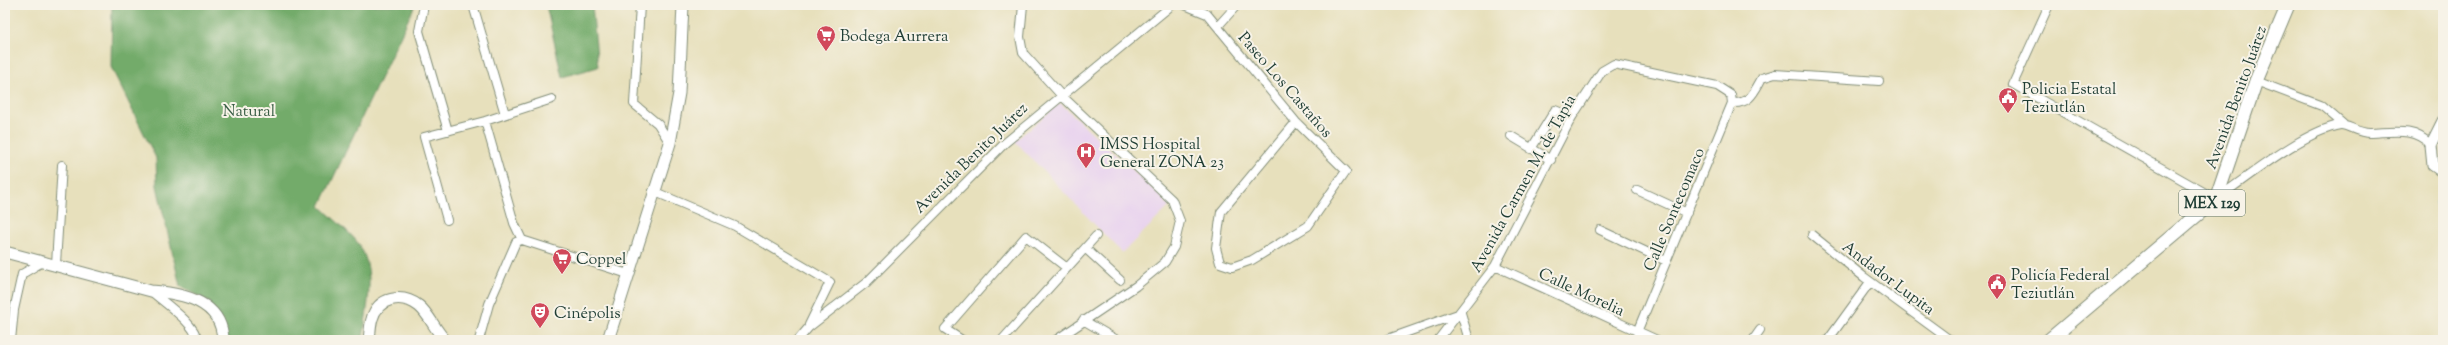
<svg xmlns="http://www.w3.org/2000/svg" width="2448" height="345" font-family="'Sorts Mill Goudy',serif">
	<rect width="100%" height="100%" fill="#f7f3e8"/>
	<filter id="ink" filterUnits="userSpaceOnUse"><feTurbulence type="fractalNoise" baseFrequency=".025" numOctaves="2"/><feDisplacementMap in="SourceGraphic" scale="8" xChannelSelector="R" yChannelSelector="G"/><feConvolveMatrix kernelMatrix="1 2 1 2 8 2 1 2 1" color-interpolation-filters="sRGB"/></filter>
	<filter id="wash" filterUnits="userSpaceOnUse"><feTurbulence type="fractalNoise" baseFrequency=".012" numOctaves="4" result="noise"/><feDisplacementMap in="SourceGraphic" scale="16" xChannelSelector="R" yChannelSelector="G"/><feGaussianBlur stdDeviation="0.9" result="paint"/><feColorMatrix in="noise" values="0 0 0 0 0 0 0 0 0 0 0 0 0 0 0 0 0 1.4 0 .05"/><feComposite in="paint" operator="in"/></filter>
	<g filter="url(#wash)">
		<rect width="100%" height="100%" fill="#e7e0bc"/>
		<!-- built -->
		<path fill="#e8d2ef" d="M 1060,103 L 1161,196 L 1169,207 L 1122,253 L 1015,141 Z"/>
		<!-- forest -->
		<path fill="#73ab6a" stroke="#49744f" d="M 112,5 L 415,5 L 320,206 C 331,217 344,227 354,238 C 379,267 366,306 363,340 L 226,340 L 210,303 L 180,286 L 157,186 L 156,158 L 111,67 Z
			M 546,5 L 592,5 L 598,67 L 562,77 Z"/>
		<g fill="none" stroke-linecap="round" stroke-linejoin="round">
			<!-- stream -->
			<path stroke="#74bcec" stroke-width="2.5" d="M 2443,193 L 2436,204 L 2443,211"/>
		</g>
	</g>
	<g filter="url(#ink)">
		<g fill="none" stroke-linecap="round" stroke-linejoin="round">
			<defs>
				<path id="minor" d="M 424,5 L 419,31 L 448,131
					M 473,5 L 505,114
					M 640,5 L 634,104 L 658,124 L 670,143
					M 1023,5 L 1020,37 L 1023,53 L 1061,95 L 1172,200 L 1180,221 L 1174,247 L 1165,262 L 1136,286 L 1056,340
					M 1185,5 L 1207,14 L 1296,122 L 1346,171 L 1308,226 L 1252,260 L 1232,267 L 1220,263 L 1216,248 L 1221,212 L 1296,122
					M 2049,5 L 2013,84 L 2216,199 C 2248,177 2304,131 2340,125 C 2347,124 2359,134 2371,133 C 2394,132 2414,127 2431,145
					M 1218,26 L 1237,5
					M 2256,81 L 2322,106 L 2343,124
					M 1732,103 C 1750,104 1754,92 1762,78 L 1775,74 L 1879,81
					M 485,121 L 514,223 L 522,240
					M 1511,136 L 1551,160
					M 1531,149 L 1555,110 L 1572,117
					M 1637,190 L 1687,213
					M 653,191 L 735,226 L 830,282 L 809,325
					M 447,220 L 424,137 L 485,121 L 552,99
					M 1600,230 L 1666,261
					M 1812,235 L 1864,277 L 1950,340
					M 1085,248 L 1120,280
					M 56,264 L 62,165
					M 1495,266 L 1657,340
					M 151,291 C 163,302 196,324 197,340
					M 1461,313 L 1469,340
					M 1083,320 L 1117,340
					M 11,340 L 14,310 L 22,274 L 44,261
					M 479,340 L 489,304 L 516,242 L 522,240 L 628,274
					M 798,340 L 809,327 L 867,282 L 1005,143 L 1172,5
					M 962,340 L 945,329 L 1026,236 L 1067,268
					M 1002,340 L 1096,236
					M 1385,340 L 1461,313
					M 1438,340 L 1495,266 L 1572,117 L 1602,71 L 1614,64 L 1717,86 L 1731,95 L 1732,103 L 1637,332
					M 1753,340 L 1760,330
					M 1828,340 L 1870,282"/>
				<path id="secondary" d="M 2443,121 L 2431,145 L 2433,165 L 2443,172
					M 5,252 L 151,291 C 182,293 222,301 223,340
					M 369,340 C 370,333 370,325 372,319 C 378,297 402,293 419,306 C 429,314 435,330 445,340
					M 608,340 L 670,143 L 679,93 L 683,5"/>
				<path id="primary" d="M 2049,340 L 2216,199 L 2256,81 L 2288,5"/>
			</defs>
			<!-- minor casing -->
			<use href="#minor" stroke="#838e78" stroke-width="10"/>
			<!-- secondary casing -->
			<use href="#secondary" stroke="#838e78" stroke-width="13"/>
			<!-- primary casing -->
			<use href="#primary" stroke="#838e78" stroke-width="15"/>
			<!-- minor -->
			<use href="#minor" stroke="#fff" stroke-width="8"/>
			<!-- secondary -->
			<use href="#secondary" stroke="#fff" stroke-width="11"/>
			<!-- primary -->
			<use href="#primary" stroke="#fff" stroke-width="13"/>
		</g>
	</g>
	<!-- icons -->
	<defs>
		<symbol id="supermarket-pin" viewBox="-11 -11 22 30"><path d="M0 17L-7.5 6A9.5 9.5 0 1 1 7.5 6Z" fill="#d1495b" stroke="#f7f3e8"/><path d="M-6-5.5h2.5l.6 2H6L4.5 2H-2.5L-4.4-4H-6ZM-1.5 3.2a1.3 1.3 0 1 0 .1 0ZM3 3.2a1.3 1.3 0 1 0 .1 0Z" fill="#fff"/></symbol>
		<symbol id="civic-pin" viewBox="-11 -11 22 30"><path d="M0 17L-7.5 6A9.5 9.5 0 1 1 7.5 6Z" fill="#d1495b" stroke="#f7f3e8"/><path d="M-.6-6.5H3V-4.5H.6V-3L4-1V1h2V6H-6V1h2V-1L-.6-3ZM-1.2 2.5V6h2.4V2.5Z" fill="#fff"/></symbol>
		<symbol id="hospital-pin" viewBox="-11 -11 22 30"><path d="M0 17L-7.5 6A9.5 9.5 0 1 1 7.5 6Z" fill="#d1495b" stroke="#f7f3e8"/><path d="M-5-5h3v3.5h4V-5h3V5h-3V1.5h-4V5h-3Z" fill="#fff"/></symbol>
		<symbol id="theatre-pin" viewBox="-11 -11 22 30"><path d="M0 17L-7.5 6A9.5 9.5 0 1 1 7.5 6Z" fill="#d1495b" stroke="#f7f3e8"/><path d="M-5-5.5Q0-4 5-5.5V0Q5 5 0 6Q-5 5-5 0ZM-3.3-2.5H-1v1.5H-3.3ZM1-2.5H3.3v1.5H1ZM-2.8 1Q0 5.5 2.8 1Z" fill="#fff"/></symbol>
	</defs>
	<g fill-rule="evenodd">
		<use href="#supermarket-pin" x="815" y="24" width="22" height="30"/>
		<use href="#civic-pin" x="1997" y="86" width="22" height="30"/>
		<use href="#hospital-pin" x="1075" y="141" width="22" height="30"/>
		<use href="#supermarket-pin" x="551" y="247" width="22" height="30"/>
		<use href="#civic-pin" x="1986" y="272" width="22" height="30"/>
		<use href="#theatre-pin" x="529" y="301" width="22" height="30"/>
	</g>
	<g text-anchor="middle" stroke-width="4" stroke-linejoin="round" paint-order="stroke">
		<!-- shield labels -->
		<rect fill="#f7f3e8" stroke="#60746a" stroke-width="1" x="2179" y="190" width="66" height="26" rx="3"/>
		<g font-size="15" font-weight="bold" fill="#1f3d34">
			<text x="2212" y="208">MEX 129</text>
		</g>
		<!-- poi labels -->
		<g font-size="16" fill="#1f3d34" stroke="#f7f3e8" text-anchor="start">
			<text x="840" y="41">Bodega Aurrera</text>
			<text x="2022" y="94">Policia Estatal<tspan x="2022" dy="18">Teziutlán</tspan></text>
			<text x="1100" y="149">IMSS Hospital<tspan x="1100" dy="18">General ZONA 23</tspan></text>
			<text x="576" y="264">Coppel</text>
			<text x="2011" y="280">Policía Federal<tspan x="2011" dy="18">Teziutlán</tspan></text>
			<text x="554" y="318">Cinépolis</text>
		</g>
		<!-- street labels -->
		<g font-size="16" fill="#1f3d34" stroke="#f7f3e8">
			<text transform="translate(1286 84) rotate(49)" y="6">Paseo Los Castaños</text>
			<text transform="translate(2235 97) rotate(-70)" y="6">Avenida Benito Juárez</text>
			<text transform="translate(970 157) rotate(-44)" y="6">Avenida Benito Juárez</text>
			<text transform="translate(1522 183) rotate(-61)" y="6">Avenida Carmen M. de Tapia</text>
			<text transform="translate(1673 209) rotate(-67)" y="6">Calle Sontecomaco</text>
			<text transform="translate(1889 277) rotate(37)" y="6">Andador Lupita</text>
			<text transform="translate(1582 291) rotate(25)" y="6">Calle Morelia</text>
		</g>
		<!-- park labels -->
		<g font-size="16" fill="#3b5f46" stroke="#f7f3e8">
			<text x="249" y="116">Natural</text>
		</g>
	</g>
	<!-- margin -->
	<rect width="2448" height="345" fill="none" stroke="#f7f3e8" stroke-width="20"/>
</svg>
